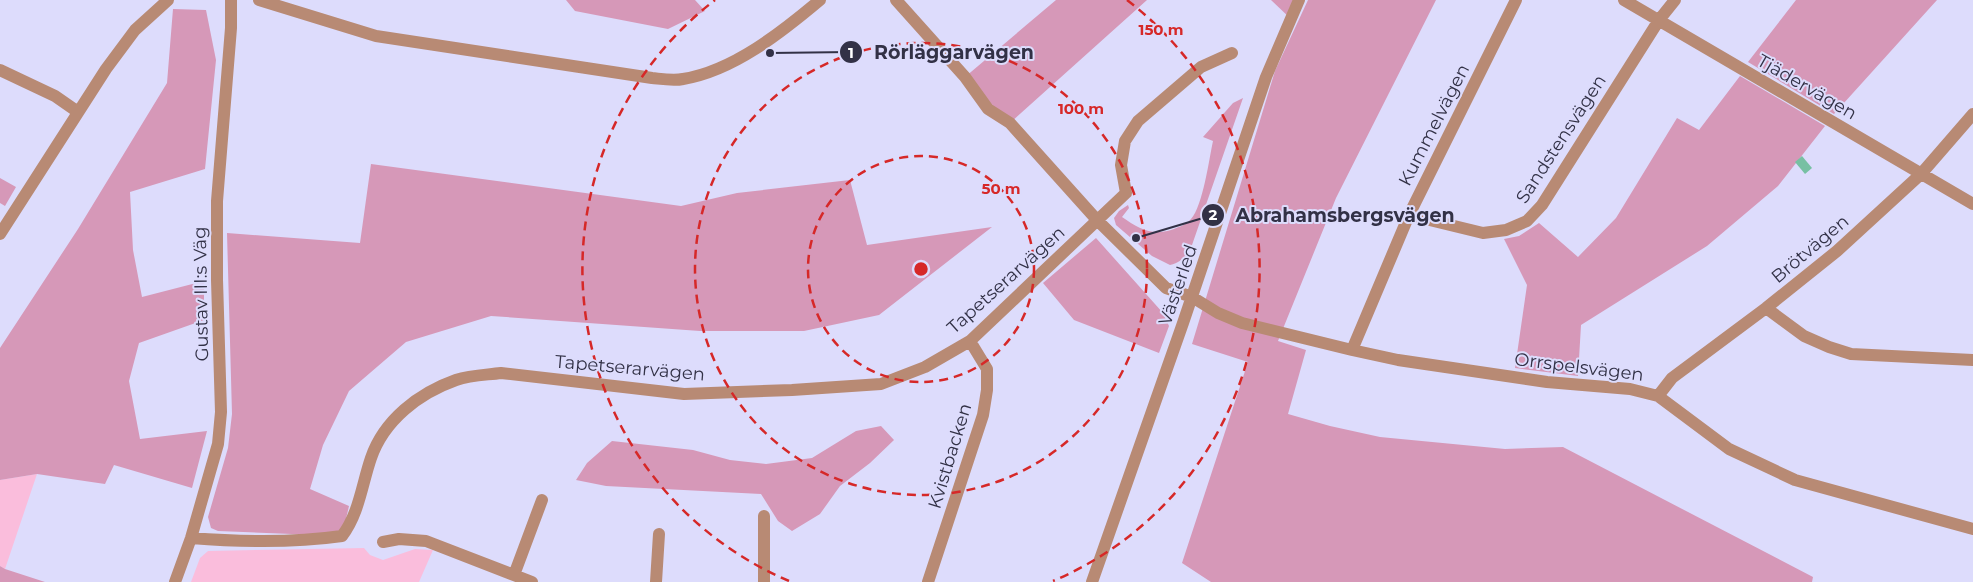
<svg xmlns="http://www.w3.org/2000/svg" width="1973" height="582" font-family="Montserrat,sans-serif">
	<rect width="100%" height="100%" fill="#dddcfc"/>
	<!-- green -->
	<path fill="#fabddc" d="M 37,474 L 5,569 L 0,566 L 0,480 Z
		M 364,548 L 370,555 L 383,560 L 415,549 L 433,550 L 419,582 L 191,582 L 200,558 L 208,551 Z"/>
	<!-- forest -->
	<path fill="#d698b8" d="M 566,0 L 695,0 L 705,11 L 668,29 L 575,11 Z
		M 1056,0 L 1147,0 L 1010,123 L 965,77 Z
		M 1271,0 L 1300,0 L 1291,19 Z
		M 1308,0 L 1436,0 L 1336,198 L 1278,341 L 1306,350 L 1288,414 L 1330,426 L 1380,437 L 1505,449 L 1563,447 L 1813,577 L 1812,582 L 1211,582 L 1182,563 L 1248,362 L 1192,344 L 1275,71 Z
		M 1796,0 L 1937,0 L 1834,114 L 1748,62 Z
		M 173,9 L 206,10 L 216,60 L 205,169 L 130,192 L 133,250 L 142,297 L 204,281 L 204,320 L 139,343 L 129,381 L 140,439 L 207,431 L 192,488 L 114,465 L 105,484 L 37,474 L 0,480 L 0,348 L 78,229 L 167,83 Z
		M 1740,76 L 1825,126 L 1778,186 L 1707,246 L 1581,325 L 1578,376 L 1515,368 L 1527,285 L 1504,239 L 1519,236 L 1539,223 L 1578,257 L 1616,218 L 1677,118 L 1699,130 Z
		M 1243,98 L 1192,245 C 1187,256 1182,262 1170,265 L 1152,256 L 1116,225 L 1114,218 L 1119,211 L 1128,205 L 1129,208 L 1122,217 C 1138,228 1151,236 1171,230 C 1179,227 1186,225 1191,219 C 1203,206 1209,159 1213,141 L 1203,137 L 1233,103 Z
		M 371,164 L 681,206 L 737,193 L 850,180 L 867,245 L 992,227 L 879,315 L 804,331 L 700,331 L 491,316 L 406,342 L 349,391 L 323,445 L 310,489 L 349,506 L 342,536 L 218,531 L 211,528 L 208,517 L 228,448 L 232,414 L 227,233 L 360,243 Z
		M 0,178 L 16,187 L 5,206 L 0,203 Z
		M 1096,238 L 1163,313 L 1169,326 L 1159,353 L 1074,320 L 1043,283 Z
		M 881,426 L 894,440 L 870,463 L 840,486 L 820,514 L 792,531 L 778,521 L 761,494 L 606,486 L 576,480 L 587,463 L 612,441 L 693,450 L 730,460 L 766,464 L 812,458 L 856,431 Z
		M 0,566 L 5,569 L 45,582 L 0,582 Z"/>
	<!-- water -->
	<path fill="#77c0a3" d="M 1802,156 L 1812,168 L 1805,174 L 1795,162 Z"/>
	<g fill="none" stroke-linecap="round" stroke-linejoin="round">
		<!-- minor -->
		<path stroke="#b88a74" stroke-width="12" d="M 259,0 L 376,36 L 652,78 C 662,79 673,81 683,79 C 733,71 782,32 820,0
			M 896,0 L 965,77 L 988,109 L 1010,123 L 1097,220 L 1166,288 L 1192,297 L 1218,313 L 1242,323 L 1352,350 L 1398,360 L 1547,382 L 1630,389 L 1658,396 L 1729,449 L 1795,480 L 1973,529
			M 1624,0 L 1973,204
			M 0,70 L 55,96 L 78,112
			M 1409,215 L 1483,233 L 1506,230 L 1527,221 L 1542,205 L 1659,20 L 1675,0
			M 0,234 L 106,69 L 135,30 L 168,0
			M 1766,308 L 1804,336 L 1829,347 L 1851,354 L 1973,360
			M 1352,350 L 1409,215 L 1516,0
			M 1658,396 L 1672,378 L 1766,308 L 1837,251 L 1921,174 L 1973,114
			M 764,516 L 764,582
			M 191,538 C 241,542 293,543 342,536 C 359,514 362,484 371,458 C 384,420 419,393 456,380 C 471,375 486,375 501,373 L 684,394 L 792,390 L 881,384 L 925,367 L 970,341 L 1126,193 L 1121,165 L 1125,141 L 1138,121 L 1201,67 L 1232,53
			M 383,542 L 399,539 L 426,541 L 532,582
			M 514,575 L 542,500
			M 175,582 L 191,538 L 218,444 L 221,412 L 217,280 L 217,201 L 231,28 L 231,0
			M 656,582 L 659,534
			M 928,582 L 983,415 L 987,390 L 987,369 L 970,341
			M 1092,582 L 1183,323 L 1266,77 L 1299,0"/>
	</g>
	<!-- distance rings -->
	<g fill="none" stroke="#d62828" stroke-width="2.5" stroke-dasharray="9 6">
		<circle cx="921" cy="269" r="113"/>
		<circle cx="921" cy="269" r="226"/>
		<path d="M789 581A339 339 0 0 1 715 0M1127 0A339 339 0 0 1 1053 581"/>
	</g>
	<g text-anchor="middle" stroke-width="4" stroke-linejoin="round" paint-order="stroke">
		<!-- street labels -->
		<g font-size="18" fill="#323146" stroke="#dddcfc">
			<text transform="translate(1807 87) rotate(30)" y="6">Tjädervägen</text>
			<text transform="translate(1434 125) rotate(-63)" y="6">Kummelvägen</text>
			<text transform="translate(1561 139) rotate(-57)" y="6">Sandstensvägen</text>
			<text transform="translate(1810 249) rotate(-40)" y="6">Brötvägen</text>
			<text transform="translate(1006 280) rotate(-42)" y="6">Tapetserarvägen</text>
			<text transform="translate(1178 285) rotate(-71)" y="6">Västerled</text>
			<text transform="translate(201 294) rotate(-91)" y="6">Gustav III:s Väg</text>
			<text transform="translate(1579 367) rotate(7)" y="6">Orrspelsvägen</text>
			<text transform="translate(630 368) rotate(5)" y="6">Tapetserarvägen</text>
			<text transform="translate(950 456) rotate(-73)" y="6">Kvistbacken</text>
		</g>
	</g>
	<circle cx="921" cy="269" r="8" fill="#d62828" stroke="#dddcfc" stroke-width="2.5"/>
	<g font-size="15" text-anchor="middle" font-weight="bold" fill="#d62828" stroke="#dddcfc" stroke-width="4" stroke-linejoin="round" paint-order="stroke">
		<text x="1161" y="35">150 m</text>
		<text x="1081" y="114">100 m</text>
		<text x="1001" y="194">50 m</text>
	</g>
	<!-- callouts -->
	<path fill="none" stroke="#323146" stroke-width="2" d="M770 53L851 52M1136 238L1213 215"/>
	<g fill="#323146" stroke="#dddcfc" stroke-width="2">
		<circle cx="770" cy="53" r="5"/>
		<circle cx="1136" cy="238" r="5"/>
		<circle cx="851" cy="52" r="12"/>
		<circle cx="1213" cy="215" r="12"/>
	</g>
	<g font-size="15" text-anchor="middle" font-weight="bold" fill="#fff">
		<text x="851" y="58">1</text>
		<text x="1213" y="220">2</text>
	</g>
	<g font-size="19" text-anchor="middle" font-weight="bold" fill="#323146" stroke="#dddcfc" stroke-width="4" stroke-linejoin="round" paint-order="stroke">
		<text x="954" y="59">Rörläggarvägen</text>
		<text x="1345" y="222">Abrahamsbergsvägen</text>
	</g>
</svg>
